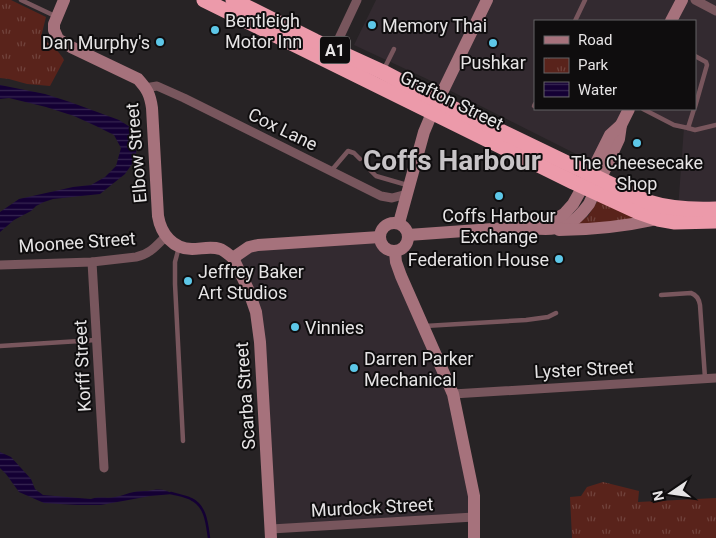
<svg xmlns="http://www.w3.org/2000/svg" width="716" height="538" font-family="Roboto,sans-serif">
  <style>
    .built { fill: #332a30 }
    .park { fill: url(#park-tufts) }
    .water { fill: url(#water-rules) }
    .lines { fill: none; stroke-linecap: round; stroke-linejoin: round }
    .stream { stroke: #140034; stroke-width: 2.5 }
    .lane { stroke: #78565d; stroke-width: 4.5 }
    .street { stroke: #78565d; stroke-width: 9 }
    .secondary { stroke: #a6727c; stroke-width: 12 }
    .highway { stroke: #ec9aaa; stroke-width: 15 }
    .poi-dot { fill: #5dc7e8; stroke: #0f0d0e; stroke-width: 2 }
    .labels { text-anchor: middle; dominant-baseline: central; stroke-width: 4; stroke-linejoin: round; paint-order: stroke }
    .shield { fill: #0f0d0e; stroke: #a6a4a4; stroke-width: 1 }
    .shield-label { font-size: 16px; font-weight: bold; fill: #e6e4e5 }
    .poi-label { font-size: 18px; fill: #e6e4e5; stroke: #0f0d0e; text-anchor: start }
    .street-label { font-size: 18px; fill: #e6e4e5; stroke: #0f0d0e }
    .town-label { font-size: 28px; font-weight: bold; fill: #c8c4c7; stroke: #0f0d0e }
  </style>
  <defs>
    <pattern id="park-tufts" width="24" height="20" patternUnits="userSpaceOnUse" patternTransform="scale(1.25)"><rect width="24" height="20" fill="#59231b"/><path d="M3 7l-1-3M5 7V3M7 7l1-3M15 17l-1-3M17 17v-4M19 17l1-3" fill="none" stroke="#71433c"/></pattern>
    <pattern id="water-rules" width="6" height="5" patternUnits="userSpaceOnUse" patternTransform="scale(1.25)"><rect width="6" height="5" fill="#140034"/><path d="M0 2.5h6" fill="none" stroke="#362551"/></pattern>
  </defs>
  <rect width="100%" height="100%" fill="#272325"/>
  <!-- built -->
  <g class="built">
    <polygon points="376,0 716,0 716,208 678,209 684,127 643,109 695,109 695,21 535,21 535,109 629,109 604,166 579,169 582,157 427,79 354,45"/>
    <polygon points="380,242 387,249 391,251 453,394 474,517 271,529 260,342 233,258 249,247"/>
  </g>
  <!-- park -->
  <g class="park">
    <path d="M0,0H11L46,17L41,37C49,44 59,50 64,60L50,86L27,84L9,79L0,78Z"/>
    <polygon points="598,200 628,214 634,219 575,226 588,216"/>
    <polygon points="603,482 639,491 638,502 716,498 716,538 572,538 570,497 581,496 587,487"/>
  </g>
  <!-- water -->
  <g class="water">
    <polygon points="0,85 45,94 70,102 119,120 130,127 136,137 137,145 136,153 132,164 125,174 100,194 53,199 44,202 36,206 31,211 14,220 0,232 0,212 19,199 73,187 91,185 105,177 116,166 121,148 114,135 96,126 74,116 46,107 9,98 0,99"/>
    <path d="M0,452L11,457L31,479L35,489L43,495L91,499C99,496 107,499 115,497C122,496 128,493 134,492C138,491 143,491 147,491C157,489 164,488 173,494L150,496L101,505H77L44,503L19,492L6,474L0,468Z"/>
  </g>
  <g class="lines">
    <!-- stream -->
    <path class="stream" d="M171,493C178,495 185,496 191,499C206,506 207,524 209,538"/>
    <!-- lane -->
    <g class="lane">
      <polyline points="21,0 55,16"/>
      <polyline points="575,21 585,0"/>
      <polyline points="695,56 706,62 707,65 695,107"/>
      <polyline points="384,69 394,49"/>
      <polyline points="534,106 535,104"/>
      <polyline points="643,109 674,125 688,128 694,109"/>
      <polyline points="688,128 695,130 716,125"/>
      <polyline points="370,170 376,176 407,185"/>
      <polyline points="331,171 348,151 354,153 360,159"/>
      <polyline points="179,247 175,262 175,284 183,441"/>
      <path d="M661,295L691,293C697,295 699,299 700,305L705,378"/>
      <polyline points="425,326 526,320 548,317 556,313"/>
      <polyline points="0,346 96,340"/>
    </g>
    <!-- street -->
    <g class="street">
      <polyline points="695,0 716,11"/>
      <polyline points="334,49 357,0"/>
      <polyline points="145,88 157,86 184,98 381,196 392,198 407,194"/>
      <polyline points="92,262 104,468"/>
      <path d="M0,265L92,262L136,257C150,254 156,246 166,236"/>
      <polyline points="453,394 716,378"/>
      <polyline points="271,529 474,517"/>
    </g>
    <!-- secondary -->
    <g class="secondary">
      <path d="M64,0L54,24V30L58,39L71,47L138,79C147,89 150,94 152,108L158,216C161,234 173,249 192,249C201,249 211,246 220,249C224,250 229,255 233,258"/>
      <polyline points="671,21 682,0"/>
      <polyline points="438,101 487,0"/>
      <circle cx="394" cy="237" r="14"/>
      <polyline points="399,223 424,132 432,113"/>
      <path d="M532,228C559,232 573,226 589,204L619,139L621,125L629,109"/>
      <path d="M559,230C592,230 626,226 658,219"/>
      <polyline points="408,235 520,227 546,221 559,217 564,214 573,204 595,165 610,135 621,125"/>
      <polyline points="395,252 396,262 401,276 453,394 474,496 474,538"/>
      <polyline points="233,258 248,289 256,312 260,342 271,538"/>
      <polyline points="233,258 249,247 258,245 380,237"/>
    </g>
    <!-- highway -->
    <g class="highway">
      <polyline points="204,0 573,182 638,212 658,219 675,222 716,221"/>
      <path d="M233,0L315,41L383,72L438,101L648,202C670,209 692,210 716,209"/>
    </g>
  </g>
  <!-- markers -->
  <g class="poi-dot">
    <circle cx="372" cy="25" r="5"/>
    <circle cx="215" cy="30" r="5"/>
    <circle cx="160" cy="42" r="5"/>
    <circle cx="493" cy="43" r="5"/>
    <circle cx="637" cy="143" r="5"/>
    <circle cx="499" cy="196" r="5"/>
    <circle cx="559" cy="259" r="5"/>
    <circle cx="188" cy="281" r="5"/>
    <circle cx="295" cy="327" r="5"/>
    <circle cx="354" cy="368" r="5"/>
  </g>
  <g class="labels">
    <!-- shield labels -->
    <rect class="shield" x="320" y="36.5" width="30" height="27" rx="4"/>
    <g class="shield-label">
      <text x="335" y="50">A1</text>
    </g>
    <!-- poi labels -->
    <g class="poi-label">
      <text x="225" y="20">Bentleigh<tspan x="225" dy="21">Motor Inn</tspan></text>
      <text x="382" y="25">Memory Thai</text>
      <text x="150" y="42" text-anchor="end">Dan Murphy's</text>
      <text x="493" y="62" text-anchor="middle">Pushkar</text>
      <text x="637" y="162" text-anchor="middle">The Cheesecake<tspan x="637" dy="21">Shop</tspan></text>
      <text x="499" y="215" text-anchor="middle">Coffs Harbour<tspan x="499" dy="21">Exchange</tspan></text>
      <text x="549" y="259" text-anchor="end">Federation House</text>
      <text x="198" y="271">Jeffrey Baker<tspan x="198" dy="21">Art Studios</tspan></text>
      <text x="305" y="327">Vinnies</text>
      <text x="364" y="358">Darren Parker<tspan x="364" dy="21">Mechanical</tspan></text>
    </g>
    <!-- street labels -->
    <g class="street-label">
      <text transform="translate(452 100) rotate(26)">Grafton Street</text>
      <text transform="translate(283 129) rotate(26)">Cox Lane</text>
      <text transform="translate(136 153) rotate(-95)">Elbow Street</text>
      <text transform="translate(77 242) rotate(-4)">Moonee Street</text>
      <text transform="translate(82 366) rotate(-93)">Korff Street</text>
      <text transform="translate(584 369) rotate(-3)">Lyster Street</text>
      <text transform="translate(245 396) rotate(-94)">Scarba Street</text>
      <text transform="translate(372 507) rotate(-3)">Murdock Street</text>
    </g>
    <!-- town labels -->
    <g class="town-label">
      <text x="452" y="160">Coffs Harbour</text>
    </g>
  </g>
  <!-- legend -->
  <rect x="534" y="20" width="162" height="90" fill="#0f0d0e" stroke="#656364"/>
  <rect x="544" y="36" width="25" height="8" fill="#a6727c" stroke="#656364"/>
  <text x="578" y="45" font-size="15" fill="#e6e4e5">Road</text>
  <rect x="544" y="58" width="25" height="15" fill="url(#park-tufts)" stroke="#656364"/>
  <text x="578" y="70" font-size="15" fill="#e6e4e5">Park</text>
  <rect x="544" y="82" width="25" height="15" fill="url(#water-rules)" stroke="#656364"/>
  <text x="578" y="95" font-size="15" fill="#e6e4e5">Water</text>
  <!-- north arrow -->
  <g transform="translate(671 493) rotate(257)" stroke="#0f0d0e" stroke-width="4" paint-order="stroke">
  <path d="M0-4L9 19L0 12L-9 19Z" fill="#e6e4e5"/>
  <text y="-8" font-size="14" font-weight="bold" text-anchor="middle" fill="#e6e4e5">N</text>
  </g>
</svg>
